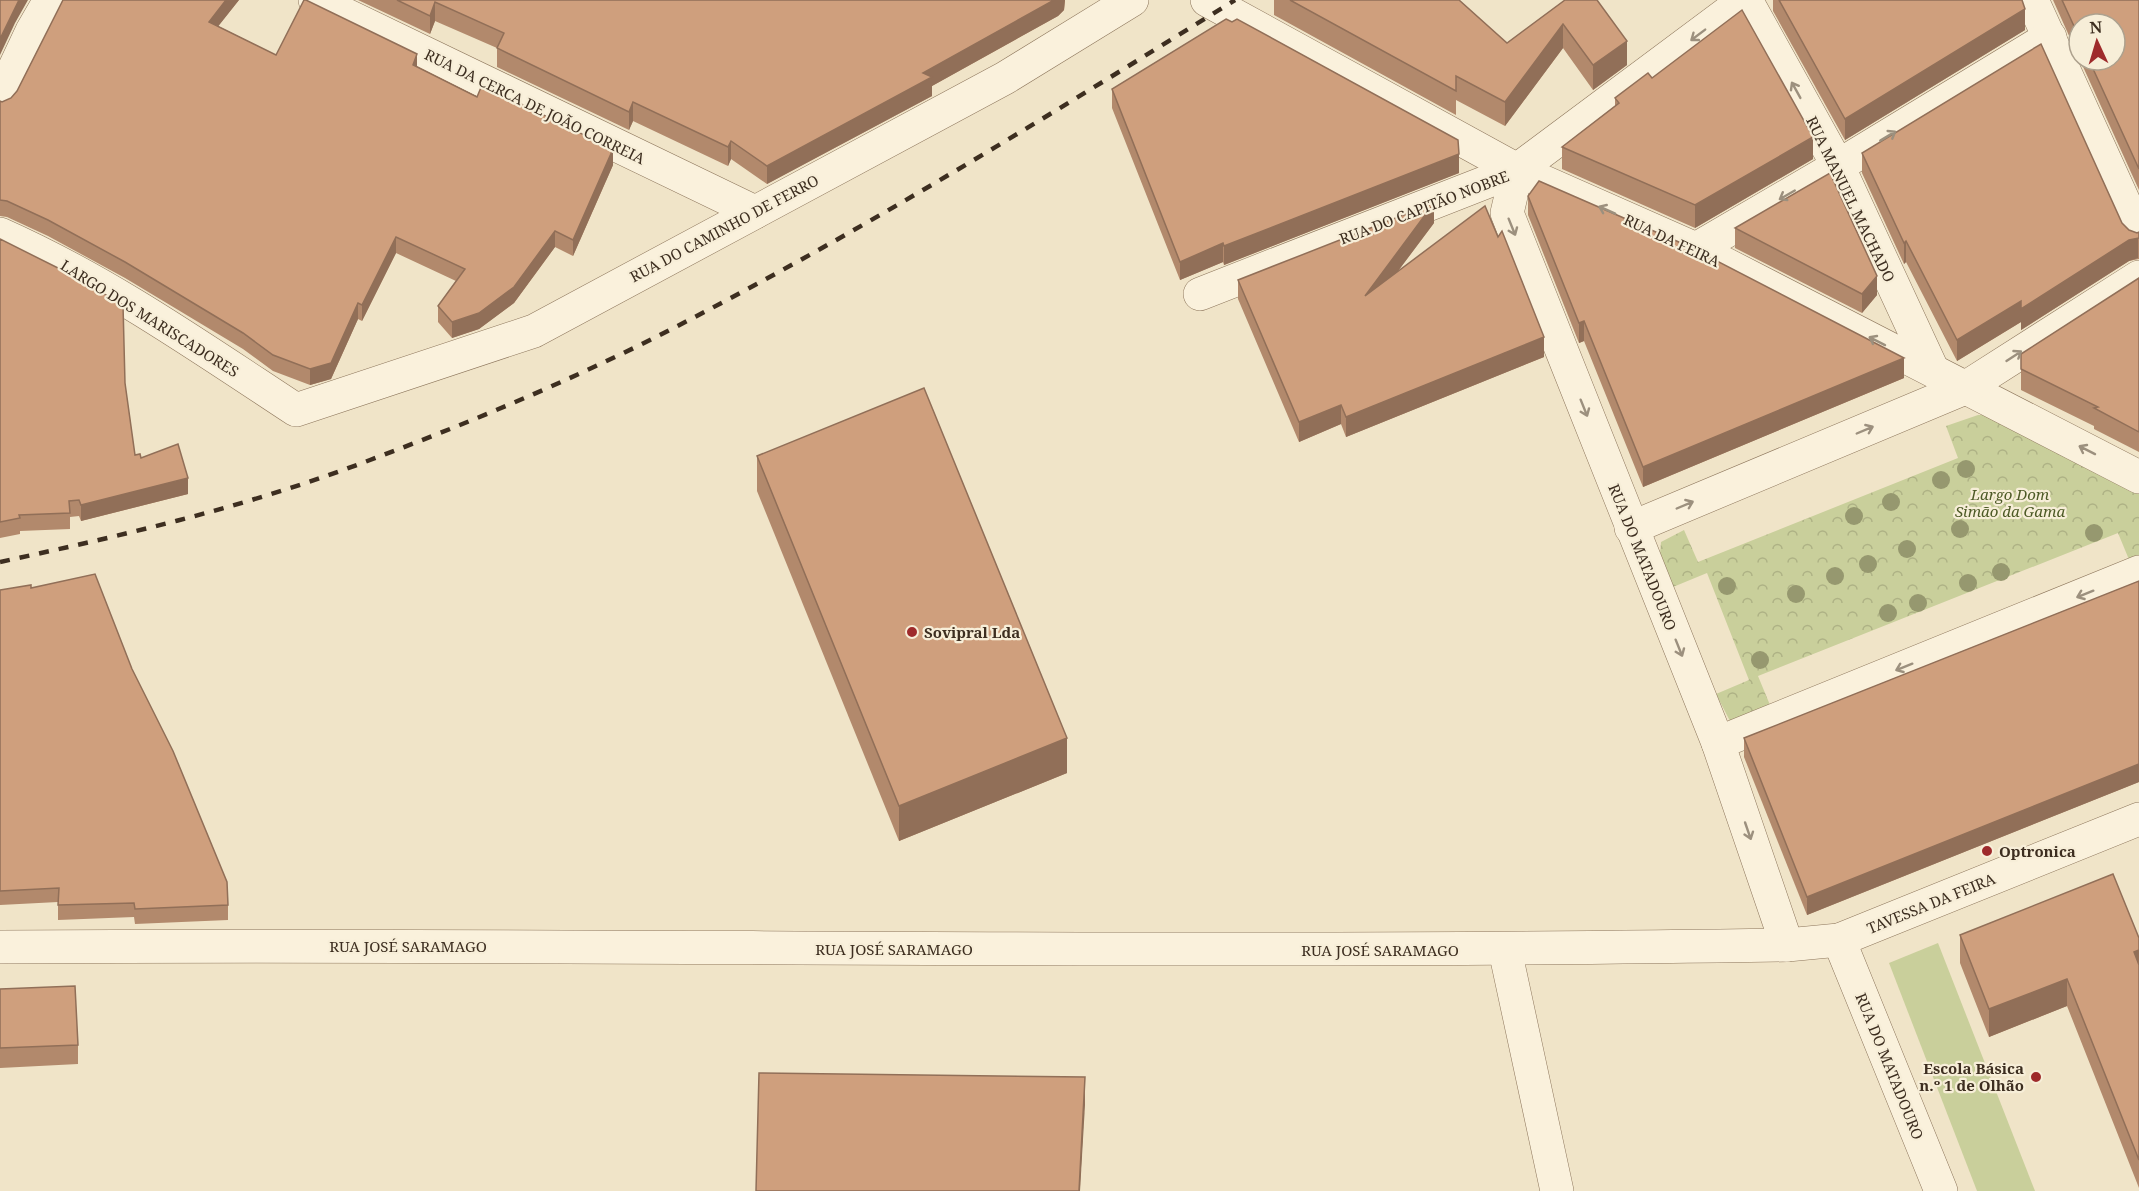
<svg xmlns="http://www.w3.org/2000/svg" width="2139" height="1191" font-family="'Noto Serif',serif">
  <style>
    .park { fill: url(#park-crowns) }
    .pitch { fill: #c9cf9b }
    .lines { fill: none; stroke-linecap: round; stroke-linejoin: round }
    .minor-casing { stroke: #8d765c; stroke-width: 34 }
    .minor { stroke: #faf1dc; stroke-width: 33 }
    .rail { stroke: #3d2e20; stroke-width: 4.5; stroke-dasharray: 10 10; stroke-linecap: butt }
    .tree { fill: #96986f }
    .wall { fill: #b2896c }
    .shaded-wall { fill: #916f58 }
    .building { fill: #cf9f7d; stroke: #916f58; stroke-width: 1.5 }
    .oneway { stroke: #9c907e }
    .poi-dot { fill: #9e2a2b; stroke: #f7eed8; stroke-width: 2 }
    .labels { text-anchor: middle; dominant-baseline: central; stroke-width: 4.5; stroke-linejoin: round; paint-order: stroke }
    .street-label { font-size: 15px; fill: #3d2e20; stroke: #f7eed8 }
    .park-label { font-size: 15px; font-style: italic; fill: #4d5a26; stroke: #f7eed8 }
    .poi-label { font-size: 15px; font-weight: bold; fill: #3d2e20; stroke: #f7eed8; text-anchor: start }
  </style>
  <defs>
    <pattern id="park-crowns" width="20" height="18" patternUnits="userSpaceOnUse" patternTransform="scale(1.5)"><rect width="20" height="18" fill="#c9cf9b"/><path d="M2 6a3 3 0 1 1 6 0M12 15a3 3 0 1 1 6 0" fill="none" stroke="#aeb285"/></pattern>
  </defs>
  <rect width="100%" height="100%" fill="#f0e4c8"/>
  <!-- park -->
  <polygon class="park" points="1978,415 1987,415 2139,491 2139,559 2130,562 2118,533 1758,676 1770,705 1730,721 1716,694 1749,680 1707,573 1673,587 1660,554 1661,542 1684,530 1698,562 1958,458 1946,426"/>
  <!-- pitch -->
  <polygon class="pitch" points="1938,943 2035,1191 1977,1191 1889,963"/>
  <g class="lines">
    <!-- minor casing -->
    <g class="minor-casing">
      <g id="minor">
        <polyline points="315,0 755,212"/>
        <polyline points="1207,0 1517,170 1696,249 2139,477"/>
        <polyline points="1746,0 1838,166 1932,369"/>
        <polyline points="2032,0 2139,235"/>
        <polyline points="0,99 32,31 50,0"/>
        <polyline points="1517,170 1507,213 1718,743 1787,945"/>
        <path d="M0,234C106,281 200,347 296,410L534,331L1005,78L1132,0"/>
        <polyline points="1696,249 1838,166 2050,37"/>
        <polyline points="1200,294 1517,170 1745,0"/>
        <polyline points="1631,528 1965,388 2139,277"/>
        <polyline points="1718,743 2139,572"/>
        <polyline points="1839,940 1941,1191"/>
        <path d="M0,947C596,943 1191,955 1787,945L1839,940L2139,819"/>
        <polyline points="1505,950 1557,1191"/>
      </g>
    </g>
    <!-- minor -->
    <use href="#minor" class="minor"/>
    <!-- rail -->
    <path class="rail" d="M0,562C125,535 250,506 370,460C466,424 562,384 654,338C853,237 1045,118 1235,0"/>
  </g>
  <!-- trees -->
  <g class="tree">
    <circle cx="1966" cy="469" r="9"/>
    <circle cx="1941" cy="480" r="9"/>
    <circle cx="1891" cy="502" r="9"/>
    <circle cx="1854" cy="516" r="9"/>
    <circle cx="1960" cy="529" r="9"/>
    <circle cx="2094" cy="533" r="9"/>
    <circle cx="1907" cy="549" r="9"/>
    <circle cx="1868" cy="564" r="9"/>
    <circle cx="2001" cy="572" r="9"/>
    <circle cx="1835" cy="576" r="9"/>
    <circle cx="1968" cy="583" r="9"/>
    <circle cx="1727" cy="586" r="9"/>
    <circle cx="1796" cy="594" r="9"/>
    <circle cx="1918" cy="603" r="9"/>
    <circle cx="1888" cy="613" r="9"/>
    <circle cx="1760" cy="660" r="9"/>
  </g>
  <!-- wall -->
  <g class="wall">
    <polygon points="63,0 239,0 218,26 276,55 417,66 613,165 573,256 555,247 514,303 479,329 452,338 438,322 438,306 456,281 396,253 362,321 358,319 331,379 310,385 273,371 243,349 125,278 48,236 7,217 0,216 0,101 2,102 11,98 17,91"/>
    <polygon points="358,0 1065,0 1064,10 1058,16 932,86 932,96 767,184 731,159 728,166 633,121 629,130 497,67 497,48 435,21 430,34"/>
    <polygon points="1274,0 1459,0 1507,43 1565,0 1627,65 1593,90 1563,48 1505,126 1456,100 1456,115 1274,15"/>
    <polygon points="1773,0 2022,0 2025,30 1845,140 1773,11"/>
    <polygon points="2053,0 2139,0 2139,190 2080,60 2115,60 2079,24 2079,58"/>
    <polygon points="1652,78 1813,159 1695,228 1562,169 1562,147 1615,106 1615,98"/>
    <polygon points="1112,89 1459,173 1224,265 1223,262 1180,280 1112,108"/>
    <polygon points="1862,153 2122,223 2129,230 2137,233 2139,232 2139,259 2129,261 2021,330 2021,322 1957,361 1906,262 1904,264 1862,173"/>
    <polygon points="1528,196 1904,378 1643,487 1584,341 1579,343 1528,215"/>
    <polygon points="1434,223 1398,271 1544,357 1346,437 1341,424 1299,442 1238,299 1238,280"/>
    <polygon points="1735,228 1877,295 1862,313 1735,248"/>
    <polygon points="0,239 125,383 135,455 141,458 188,494 81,521 79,516 70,517 70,529 20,531 20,534 0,538"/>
    <polygon points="2139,278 2139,452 2094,429 2094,426 2021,390 2021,354"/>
    <polygon points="757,456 1067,773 899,841 757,491"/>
    <polygon points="2139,581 2139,782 1807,915 1744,757 1744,738"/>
    <polygon points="31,588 132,669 228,905 228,920 135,924 134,917 58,920 58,902 0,905 0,590"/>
    <polygon points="1960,935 2139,938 2139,1188 2067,1006 1989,1037 1960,963"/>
    <polygon points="0,989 78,1045 78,1064 0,1068"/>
  </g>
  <!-- shaded-wall -->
  <g class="shaded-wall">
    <polygon points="19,0 28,0 15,23 0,55 0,39"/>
    <polygon points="226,0 239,0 209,38 209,22"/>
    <polygon points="1054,0 1065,0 1064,10 1058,16 932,86 932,96 767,184 767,166 923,73"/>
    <polygon points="435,2 435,21 430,34 430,16"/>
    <polygon points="2025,9 2025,30 1845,140 1845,119"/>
    <polygon points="1563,24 1563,48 1505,126 1505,102"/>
    <polygon points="1627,41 1627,65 1593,90 1593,65"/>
    <polygon points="417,54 417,70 413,65"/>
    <polygon points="633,102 633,121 629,130 629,112"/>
    <polygon points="1813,137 1813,159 1695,228 1695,205"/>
    <polygon points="731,141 731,159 728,166 728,147"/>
    <polygon points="613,149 613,165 573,256 573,240"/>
    <polygon points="1459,154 1459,173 1224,265 1224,246"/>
    <polygon points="1434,203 1434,223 1365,315 1365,296"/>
    <polygon points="555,231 555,247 514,303 479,329 452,338 452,322"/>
    <polygon points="396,237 396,253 362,321 362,305"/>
    <polygon points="2138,238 2138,258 2129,261 2021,330 2021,309 2129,240"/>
    <polygon points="1906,241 1906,262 1904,264 1904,243"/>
    <polygon points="1223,243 1223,262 1180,280 1180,262"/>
    <polygon points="1877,276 1877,295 1862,313 1862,294"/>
    <polygon points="2021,301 2021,322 1957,361 1957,340"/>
    <polygon points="358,303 358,319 331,379 310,385 310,369"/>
    <polygon points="1584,321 1584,341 1579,343 1579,323"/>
    <polygon points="1544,337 1544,357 1346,437 1346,417"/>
    <polygon points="1904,358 1904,378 1643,487 1643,467"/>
    <polygon points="1341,405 1341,424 1299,442 1299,422"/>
    <polygon points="188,478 188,494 81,521 81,505"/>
    <polygon points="1067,738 1067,773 899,841 899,806"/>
    <polygon points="2139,764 2139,782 1807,915 1807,897"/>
    <polygon points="2139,950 2139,978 2134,952"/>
    <polygon points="2067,979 2067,1006 1989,1037 1989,1009"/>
    <polygon points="1085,1077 1085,1105 1080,1191 1079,1191"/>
  </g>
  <!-- building -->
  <g class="building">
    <polygon points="0,0 19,0 0,39"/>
    <polygon points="63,0 226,0 209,22 276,55 304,0 306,0 417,54 413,65 477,97 482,85 613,149 573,240 555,231 514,287 479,313 452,322 438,306 465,269 396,237 362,305 358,303 331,363 310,369 273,355 243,333 125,262 48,220 7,201 0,200 0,101 2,102 11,98 17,91"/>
    <polygon points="397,0 1054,0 923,73 932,77 767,166 731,141 728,147 633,102 629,112 497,48 504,33 435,2 430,16"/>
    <polygon points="1290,0 1459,0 1507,43 1565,0 1597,0 1627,41 1593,65 1563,24 1505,102 1456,76 1456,91"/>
    <polygon points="1779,0 2022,0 2025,9 1845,119"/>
    <polygon points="2062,0 2139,0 2139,169 2089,60 2115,60 2115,24 2079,24 2079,37"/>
    <polygon points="1742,10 1813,137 1695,205 1562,147 1619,103 1615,98 1648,73 1652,78"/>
    <polygon points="1226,19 1232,22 1237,19 1458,140 1459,154 1224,246 1223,243 1180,262 1112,89"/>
    <polygon points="2041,44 2122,223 2129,230 2137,233 2139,232 2139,238 2129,240 2021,309 2021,301 1957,340 1906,241 1904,243 1862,153"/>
    <polygon points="1830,173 1877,276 1862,294 1735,228"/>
    <polygon points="1539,181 1688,246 1904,358 1643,467 1584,321 1579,323 1528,196"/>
    <polygon points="1434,203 1365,296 1485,206 1498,237 1502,231 1544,337 1346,417 1341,405 1299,422 1238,280"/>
    <polygon points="0,239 68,273 123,305 125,383 135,455 140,454 141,458 178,444 188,478 81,505 79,500 69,501 70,513 19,515 20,518 0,522"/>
    <polygon points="2139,278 2139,432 2094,408 2098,407 2021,369 2021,354"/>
    <polygon points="924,388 1067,738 899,806 757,456"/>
    <polygon points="95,574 132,669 173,751 227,882 228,905 135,909 134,903 58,905 59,888 0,891 0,590 31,585 31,588"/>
    <polygon points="2139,581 2139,764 1807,897 1744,738"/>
    <polygon points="2113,874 2139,938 2139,950 2134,952 2139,965 2139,1160 2067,979 1989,1009 1960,935"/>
    <polygon points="75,986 78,1045 0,1048 0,989"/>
    <polygon points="759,1073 1085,1077 1079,1191 756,1191"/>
  </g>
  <!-- one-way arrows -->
  <defs><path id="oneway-shaft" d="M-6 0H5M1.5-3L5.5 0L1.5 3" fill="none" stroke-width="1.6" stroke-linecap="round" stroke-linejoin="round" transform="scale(1.5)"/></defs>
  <g class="oneway">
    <use href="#oneway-shaft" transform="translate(1698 35) rotate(143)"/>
    <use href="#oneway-shaft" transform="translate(1796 90) rotate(-119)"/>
    <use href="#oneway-shaft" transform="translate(1888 136) rotate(-31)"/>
    <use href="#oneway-shaft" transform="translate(1787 195) rotate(150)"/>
    <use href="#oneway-shaft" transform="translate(1607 210) rotate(-156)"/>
    <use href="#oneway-shaft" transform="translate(1512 227) rotate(68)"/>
    <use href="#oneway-shaft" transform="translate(1877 341) rotate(-153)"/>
    <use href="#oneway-shaft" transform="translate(2014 356) rotate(-33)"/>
    <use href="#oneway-shaft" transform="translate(1584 408) rotate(68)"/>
    <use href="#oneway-shaft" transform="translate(1865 430) rotate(-23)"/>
    <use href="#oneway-shaft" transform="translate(2087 450) rotate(-153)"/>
    <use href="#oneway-shaft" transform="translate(1685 505) rotate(-23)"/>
    <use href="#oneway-shaft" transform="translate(2085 594) rotate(158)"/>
    <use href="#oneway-shaft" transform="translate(1679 648) rotate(68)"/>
    <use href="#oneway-shaft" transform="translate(1904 667) rotate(158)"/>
    <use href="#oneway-shaft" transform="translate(1748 831) rotate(71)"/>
  </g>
  <!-- markers -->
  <g class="poi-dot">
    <circle cx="912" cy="632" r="6"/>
    <circle cx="1987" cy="851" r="6"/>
    <circle cx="2036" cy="1077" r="6"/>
  </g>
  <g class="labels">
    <!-- street labels -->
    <g class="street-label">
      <text transform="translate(535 106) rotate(26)">RUA DA CERCA DE JOÃO CORREIA</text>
      <text transform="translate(1851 199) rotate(64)">RUA MANUEL MACHADO</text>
      <text transform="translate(1424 207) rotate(-21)">RUA DO CAPITÃO NOBRE</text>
      <text transform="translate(724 228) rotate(-28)">RUA DO CAMINHO DE FERRO</text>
      <text transform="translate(1672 240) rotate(25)">RUA DA FEIRA</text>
      <text transform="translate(150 318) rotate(32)">LARGO DOS MARISCADORES</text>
      <text transform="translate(1643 557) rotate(68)">RUA DO MATADOURO</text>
      <text transform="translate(1931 903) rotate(-22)">TAVESSA DA FEIRA</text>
      <text x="408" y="946">RUA JOSÉ SARAMAGO</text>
      <text x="894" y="949">RUA JOSÉ SARAMAGO</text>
      <text x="1380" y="950">RUA JOSÉ SARAMAGO</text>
      <text transform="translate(1890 1066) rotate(68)">RUA DO MATADOURO</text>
    </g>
    <!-- park labels -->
    <g class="park-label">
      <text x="2010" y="494">Largo Dom<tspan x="2010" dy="17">Simão da Gama</tspan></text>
    </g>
    <!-- poi labels -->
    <g class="poi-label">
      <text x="924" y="632">Sovipral Lda</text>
      <text x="1999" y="851">Optronica</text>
      <text x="2024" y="1068" text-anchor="end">Escola Básica<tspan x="2024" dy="17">n.º 1 de Olhão</tspan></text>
    </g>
  </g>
  <!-- north arrow -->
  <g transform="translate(2097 42) rotate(356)"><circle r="28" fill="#f7eed8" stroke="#ada18e" stroke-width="1.5"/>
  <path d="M0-4.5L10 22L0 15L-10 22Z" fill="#9e2a2b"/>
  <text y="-9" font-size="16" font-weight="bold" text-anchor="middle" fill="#3d2e20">N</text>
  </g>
</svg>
